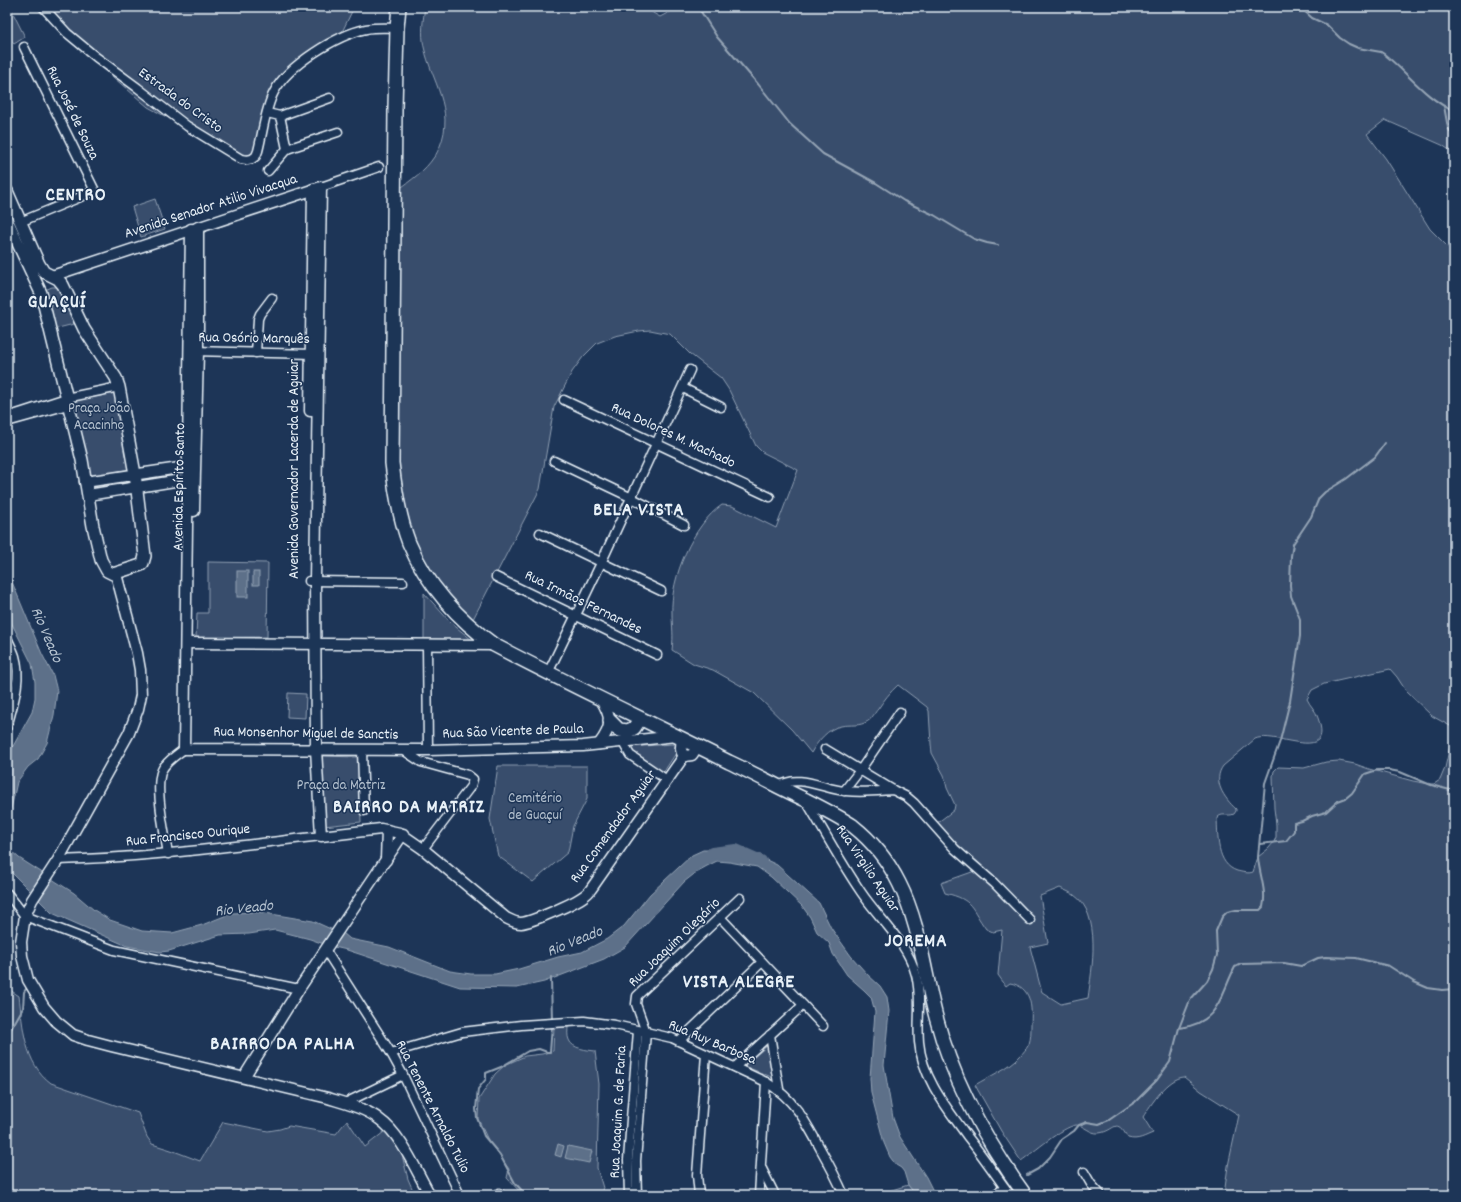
<svg xmlns="http://www.w3.org/2000/svg" width="1461" height="1202" font-family="Dekko,sans-serif">
  <style>
    .green { fill: #374d6c; stroke: #909fb2; fill-rule: evenodd }
    .water { fill: #5d7089; stroke: #95a4b5 }
    .lines { fill: none; stroke-linecap: round; stroke-linejoin: round }
    .stream { stroke: #95a4b5; stroke-width: 2 }
    .river { stroke: #5d7089; stroke-width: 12 }
    .minor-casing { stroke: #e8f1f8; stroke-width: 11 }
    .tertiary-casing { stroke: #e8f1f8; stroke-width: 13 }
    .secondary-casing { stroke: #e8f1f8; stroke-width: 14 }
    .trunk-casing { stroke: #e8f1f8; stroke-width: 16 }
    .minor { stroke: #1d3557; stroke-width: 8 }
    .tertiary { stroke: #1d3557; stroke-width: 10 }
    .secondary { stroke: #1d3557; stroke-width: 11 }
    .trunk { stroke: #1d3557; stroke-width: 13 }
    .labels { text-anchor: middle; dominant-baseline: central; stroke-width: 3; stroke-linejoin: round; paint-order: stroke }
    .street-label { font-size: 15px; fill: #e8f1f8; stroke: #1d3557 }
    .park-label { font-size: 15px; fill: #b3c0ce; stroke: #1d3557 }
    .water-label { font-size: 16px; font-style: italic; fill: #b7c4d1; stroke: #1d3557 }
    .district-label { font-size: 19px; font-weight: bold; letter-spacing: 1px; fill: #e8f1f8; stroke: #1d3557 }
  </style>
  <rect width="100%" height="100%" fill="#1d3557"/>
  <filter id="ink" filterUnits="userSpaceOnUse"><feTurbulence type="fractalNoise" baseFrequency=".025" numOctaves="2"/><feDisplacementMap in="SourceGraphic" scale="8" xChannelSelector="R" yChannelSelector="G"/><feConvolveMatrix kernelMatrix="1 2 1 2 8 2 1 2 1" color-interpolation-filters="sRGB"/></filter>
  <g filter="url(#ink)">
    <!-- green -->
    <g class="green">
      <polygon points="7,7 10,7 25,37 14,44 7,36"/>
      <polygon points="42,7 354,7 342,32 296,64 269,108 255,153 248,161 148,107 58,30"/>
      <path d="M425,7H647L653,13L660,17L679,7H1454V153L1442,145L1385,120L1367,134L1386,159L1430,229L1454,253V1195H1224L1228,1166L1239,1115L1201,1091L1184,1077C1168,1078 1151,1104 1143,1117L1153,1133C1145,1136 1138,1141 1128,1138C1115,1116 1116,1131 1099,1133C1090,1134 1084,1125 1076,1125C1062,1127 1034,1152 1021,1161L1001,1131L975,1085C988,1077 1011,1067 1020,1056C1023,1053 1027,1048 1029,1044C1031,1038 1031,1031 1031,1025C1032,1007 1032,987 1010,983L1006,986L998,975L1002,930L993,932L986,929C970,907 974,900 945,893L941,883L972,872L981,867L955,843L937,823L954,810L955,805L947,788L944,775L932,753L931,744L929,711L927,707L898,685C890,692 884,700 878,709C875,712 872,719 868,721C860,727 850,724 841,726C828,728 817,742 811,753L792,730L754,693L713,670L694,664L672,650C674,634 672,628 672,613C670,579 693,524 722,505L732,506L776,528L798,470L762,452L756,446L729,390L721,378L690,354L670,334L650,330L639,331L615,336L597,343L583,357L572,372L554,407L540,489L472,621L449,596L432,574L410,535L397,485L398,190C411,180 425,171 434,157C437,154 438,150 440,146C455,109 432,82 424,47C421,33 423,20 425,7ZM1390,669L1397,677L1406,691L1432,716L1452,727L1453,732L1445,768L1440,780L1434,784H1429L1413,781L1369,769L1355,764L1339,761L1326,762L1304,768L1278,767L1274,771L1273,776L1274,808L1276,825V837L1274,842L1268,849L1258,857L1253,872C1248,874 1242,872 1237,871C1216,864 1218,836 1217,818C1222,812 1228,817 1234,814L1236,811V809C1224,798 1212,781 1223,766L1255,739C1275,730 1335,765 1318,718C1316,710 1310,706 1307,699L1312,690L1324,684ZM1060,888C1064,890 1070,892 1074,895C1102,914 1092,969 1088,998L1061,1004L1042,992L1041,989L1030,947L1048,943L1040,896Z"/>
      <polygon points="155,199 165,229 141,237 132,207"/>
      <polygon points="52,287 56,287 60,290 74,324 54,329 45,290"/>
      <polygon points="114,393 131,469 91,476 74,401"/>
      <polygon points="208,562 268,563 267,637 196,638 197,613 208,613"/>
      <polygon points="424,593 451,623 472,640 424,639"/>
      <polygon points="288,693 306,694 305,718 287,717"/>
      <polygon points="673,744 676,753 663,773 632,752 629,747"/>
      <polygon points="322,756 358,757 361,822 324,826 322,799"/>
      <polygon points="498,766 587,766 587,799 573,826 568,852 533,882 498,856 490,819"/>
      <path d="M7,988L19,996C23,1027 24,1063 51,1083L138,1113L147,1137L152,1144L171,1150L200,1161L223,1122L268,1131L280,1129L289,1126L336,1134L347,1120L365,1147L389,1128L401,1151L408,1179L415,1195H7Z"/>
      <path d="M554,1027H568C568,1030 567,1036 569,1040C572,1049 588,1050 595,1051L599,1084L597,1168L603,1188L600,1195H523L507,1178L509,1169L488,1140L478,1119L479,1099L495,1074L505,1065L525,1056L542,1054L553,1051Z"/>
      <polygon points="768,1045 774,1078 744,1066"/>
      <polygon points="908,1185 916,1195 876,1195"/>
    </g>
    <!-- water -->
    <g class="water">
      <polygon points="7,570 42,654 53,675 57,691 54,715 47,743 38,759 28,767 17,782 7,827 7,757 32,712 35,698 35,682 32,664 7,614"/>
      <rect x="237" y="571" width="11" height="26"/>
      <rect x="253" y="572" width="6" height="13"/>
      <polygon points="7,842 10,850 19,858 74,893 94,910 110,920 142,931 172,933 202,925 232,913 259,912 313,921 333,930 324,944 310,939 275,930 249,934 220,935 169,951 160,952 127,946 52,913 7,868"/>
      <polygon points="703,850 723,850 756,855 777,865 819,903 831,928 851,956 867,974 880,986 887,997 889,1011 884,1065 893,1118 900,1137 926,1177 935,1195 916,1195 908,1185 904,1172 901,1168 896,1165 890,1157 884,1143 871,1093 870,1078 875,1012 871,997 864,990 847,975 833,954 829,943 817,932 810,917 802,906 771,877 757,867 729,862 717,861 707,866 698,871 684,882 625,947 604,959 544,982 517,988 460,987 347,950 334,947 343,933 350,939 389,947 450,971 471,974 495,974 519,969 558,957 582,952 607,939 624,926 650,894 692,855"/>
      <polygon points="558,1144 564,1146 561,1157 555,1155"/>
      <polygon points="568,1146 592,1151 589,1163 565,1158"/>
    </g>
    <g class="lines">
      <!-- stream -->
      <g class="stream">
        <polyline points="698,7 717,37 758,84 790,124 823,154 876,183 904,201 934,215 974,239 987,243 998,245"/>
        <path d="M1300,7L1312,18L1327,25L1340,38L1349,44L1358,48L1381,52L1384,54C1408,73 1426,99 1454,111"/>
        <polyline points="1444,106 1448,128 1454,137"/>
        <polyline points="1260,844 1286,841 1294,831 1294,823 1302,821 1312,816 1326,812 1338,801 1346,798 1352,793 1365,774 1377,770 1389,770 1400,772 1431,785 1454,791"/>
        <polyline points="551,978 552,1021"/>
        <path d="M1179,1028C1219,1024 1220,996 1235,967L1241,964L1284,963L1301,966L1318,958L1325,957L1356,958L1389,966L1414,982L1428,988L1442,990L1454,989"/>
        <polyline points="7,1036 23,1008 24,992 26,989"/>
        <path d="M1027,1175L1038,1169L1050,1157L1062,1139L1074,1131L1079,1125L1087,1122L1099,1124L1109,1120L1135,1102L1157,1080L1170,1062L1179,1028L1190,1000L1207,981L1213,969L1217,955L1216,931L1222,917L1227,912L1236,910H1260L1263,907C1267,890 1259,874 1258,857L1265,783L1280,741L1290,701L1300,636V619L1291,596L1290,585L1291,556L1293,544L1311,517L1319,498L1325,492L1346,479L1375,457L1385,443"/>
        <polyline points="526,1195 515,1183 500,1155 484,1136 477,1118 476,1109 478,1089 486,1079 486,1073 501,1067 528,1051 539,1049 547,1052 550,1052 552,1026"/>
      </g>
      <!-- river -->
      <polyline class="river" points="712,853 736,850 761,861"/>
      <!-- minor casing -->
      <g class="minor-casing">
        <g id="minor">
          <path d="M43,7L67,33L96,57L138,88L187,126L241,159L247,160L252,159L256,156L258,151C263,132 265,109 274,92C288,65 337,35 366,29C376,27 386,28 397,28"/>
          <polyline points="267,113 280,116 330,98"/>
          <polyline points="280,116 287,149"/>
          <polyline points="268,171 287,149 338,132"/>
          <polyline points="321,187 379,167"/>
          <polyline points="20,222 95,191 24,47"/>
          <polyline points="193,351 315,354"/>
          <polyline points="256,353 258,319 260,314 272,298"/>
          <polyline points="683,388 721,407"/>
          <polyline points="564,400 770,497"/>
          <polyline points="7,417 66,398 119,387"/>
          <polyline points="7,422 68,405"/>
          <polyline points="554,461 632,498 684,525"/>
          <polyline points="540,533 661,591"/>
          <polyline points="496,577 657,655"/>
          <polyline points="309,581 403,582"/>
          <path d="M7,638C10,644 13,650 15,656C22,680 13,704 7,727"/>
          <polyline points="427,644 428,750"/>
          <polyline points="7,660 9,682 7,691"/>
          <polyline points="548,673 602,561 690,370"/>
          <polyline points="622,741 630,755 667,780"/>
          <polyline points="825,749 893,790"/>
          <polyline points="362,750 364,811"/>
          <polyline points="403,750 421,762 468,775 473,779 471,786 423,849"/>
          <path d="M779,786C799,773 825,790 846,791C862,793 878,791 893,790L907,797L914,803L955,849L994,883L1030,920"/>
          <polyline points="844,791 861,769 900,712"/>
          <path d="M806,801C824,831 841,863 861,892C879,919 908,943 916,975C922,998 917,1019 919,1042C922,1078 947,1108 967,1136C982,1155 996,1175 1010,1195"/>
          <path d="M168,854C165,834 154,787 162,770C166,761 177,755 184,749"/>
          <path d="M58,860C146,858 234,846 321,836"/>
          <polyline points="7,893 25,916 114,950 299,989"/>
          <polyline points="720,917 823,1026"/>
          <polyline points="326,951 391,1053 403,1075 460,1195"/>
          <polyline points="770,1035 779,1089"/>
          <polyline points="679,1041 762,962"/>
          <path d="M391,1053L462,1032L521,1025L584,1021L615,1025L672,1038L766,1082C794,1099 805,1120 820,1148C829,1164 837,1179 844,1195"/>
          <polyline points="735,1067 803,1005"/>
          <polyline points="345,1103 403,1075"/>
          <polyline points="762,1169 775,1195"/>
          <polyline points="1084,1172 1091,1184 1101,1195"/>
          <polyline points="499,1193 501,1195"/>
          <polyline points="629,1195 628,1160 631,1119 638,1031"/>
          <polyline points="637,1195 636,1161 646,1032 636,1004 637,996 740,898"/>
          <polyline points="699,1195 697,1175 706,1054"/>
          <polyline points="759,1195 766,1082"/>
          <polyline points="994,1195 1005,1188"/>
        </g>
      </g>
      <!-- tertiary casing -->
      <g class="tertiary-casing">
        <g id="tertiary">
          <polyline points="191,229 184,749 428,750 583,746 676,736"/>
          <path d="M52,276L321,187L315,581L316,749L321,836L381,829L400,833L423,849L506,918C510,920 515,923 521,923C532,922 575,903 584,896C587,894 589,892 591,889L684,756"/>
          <polyline points="310,411 313,189"/>
          <polyline points="85,482 193,466"/>
          <polyline points="88,495 193,478"/>
          <polyline points="194,511 198,351 198,227"/>
          <path d="M116,574L137,653L140,670L141,695L138,709L129,733L58,860L32,900L25,916L21,942L22,956L28,980L44,1007L56,1021L73,1035L88,1040L111,1046L328,1098C344,1103 365,1108 379,1119C402,1135 416,1171 430,1195"/>
          <polyline points="186,643 494,645"/>
          <path d="M683,740C680,745 680,751 684,756L692,755L698,746"/>
          <path d="M599,744C613,726 612,717 600,698"/>
          <polyline points="386,860 387,830"/>
          <polyline points="244,1077 299,989 403,834"/>
        </g>
      </g>
      <!-- secondary casing -->
      <g class="secondary-casing">
        <polyline id="secondary" points="7,191 39,264 44,272 58,279 63,285 84,329 116,378 119,387 135,474 145,556 143,563 141,565 113,574 107,571 101,560 93,526 82,460 41,293 7,220"/>
      </g>
      <!-- trunk casing -->
      <g class="trunk-casing">
        <g id="trunk">
          <path d="M399,7L397,28L395,108L392,463C395,490 399,517 409,543C426,584 459,620 494,645C572,686 651,723 729,762C755,774 780,788 806,800C822,808 838,816 853,826C872,841 888,861 899,883C920,924 924,972 936,1017C953,1082 986,1141 1025,1195"/>
          <polyline points="610,721 619,730 628,731 634,728 640,719"/>
        </g>
      </g>
      <!-- minor -->
      <use href="#minor" class="minor"/>
      <!-- tertiary -->
      <use href="#tertiary" class="tertiary"/>
      <!-- secondary -->
      <use href="#secondary" class="secondary"/>
      <!-- trunk -->
      <use href="#trunk" class="trunk"/>
    </g>
  </g>
  <g class="labels">
    <!-- street labels -->
    <g class="street-label">
      <text transform="translate(180 101) rotate(36)">Estrada do Cristo</text>
      <text transform="translate(72 113) rotate(64)">Rua José de Souza</text>
      <text transform="translate(211 207) rotate(-18)">Avenida Senador Atilio Vivacqua</text>
      <text transform="translate(254 339) rotate(1)">Rua Osório Marquês</text>
      <text transform="translate(673 436) rotate(25)">Rua Dolores M. Machado</text>
      <text transform="translate(295 469) rotate(-90)">Avenida Governador Lacerda de Aguiar</text>
      <text transform="translate(180 487) rotate(-89)">Avenida Espírito Santo</text>
      <text transform="translate(583 603) rotate(26)">Rua Irmãos Fernandes</text>
      <text transform="translate(513 732) rotate(-2)">Rua São Vicente de Paula</text>
      <text transform="translate(306 734) rotate(1)">Rua Monsenhor Miguel de Sanctis</text>
      <text transform="translate(614 827) rotate(-54)">Rua Comendador Aguiar</text>
      <text transform="translate(188 836) rotate(-6)">Rua Francisco Ourique</text>
      <text transform="translate(867 869) rotate(56)">Rua Virgilio Aguiar</text>
      <text transform="translate(675 943) rotate(-44)">Rua Joaquim Olegário</text>
      <text transform="translate(712 1043) rotate(23)">Rua Ruy Barbosa</text>
      <text transform="translate(432 1107) rotate(63)">Rua Tenente Arnaldo Tulio</text>
      <text transform="translate(619 1112) rotate(-87)">Rua Joaquim G. de Faria</text>
    </g>
    <!-- park labels -->
    <g class="park-label">
      <text x="99" y="409">Praça João<tspan x="99" dy="17">Acacinho</tspan></text>
      <text x="341" y="786">Praça da Matriz</text>
      <text x="535" y="799">Cemitério<tspan x="535" dy="17">de Guaçuí</tspan></text>
    </g>
    <!-- water labels -->
    <g class="water-label">
      <text transform="translate(46 635) rotate(67)">Rio Veado</text>
      <text transform="translate(244 909) rotate(-6)">Rio Veado</text>
      <text transform="translate(575 942) rotate(-22)">Rio Veado</text>
    </g>
    <!-- district labels -->
    <g class="district-label">
      <text x="76" y="196">CENTRO</text>
      <text x="57" y="303">GUAÇUÍ</text>
      <text x="639" y="511">BELA VISTA</text>
      <text x="409" y="808">BAIRRO DA MATRIZ</text>
      <text x="916" y="942">JOREMA</text>
      <text x="739" y="983">VISTA ALEGRE</text>
      <text x="283" y="1045">BAIRRO DA PALHA</text>
    </g>
  </g>
  <!-- margin -->
  <rect width="1461" height="1202" fill="none" stroke="#1d3557" stroke-width="24"/>
  <rect x="12" y="12" width="1437" height="1178" fill="none" stroke="#e8f1f8" stroke-width="1.5" filter="url(#ink)"/>
</svg>
